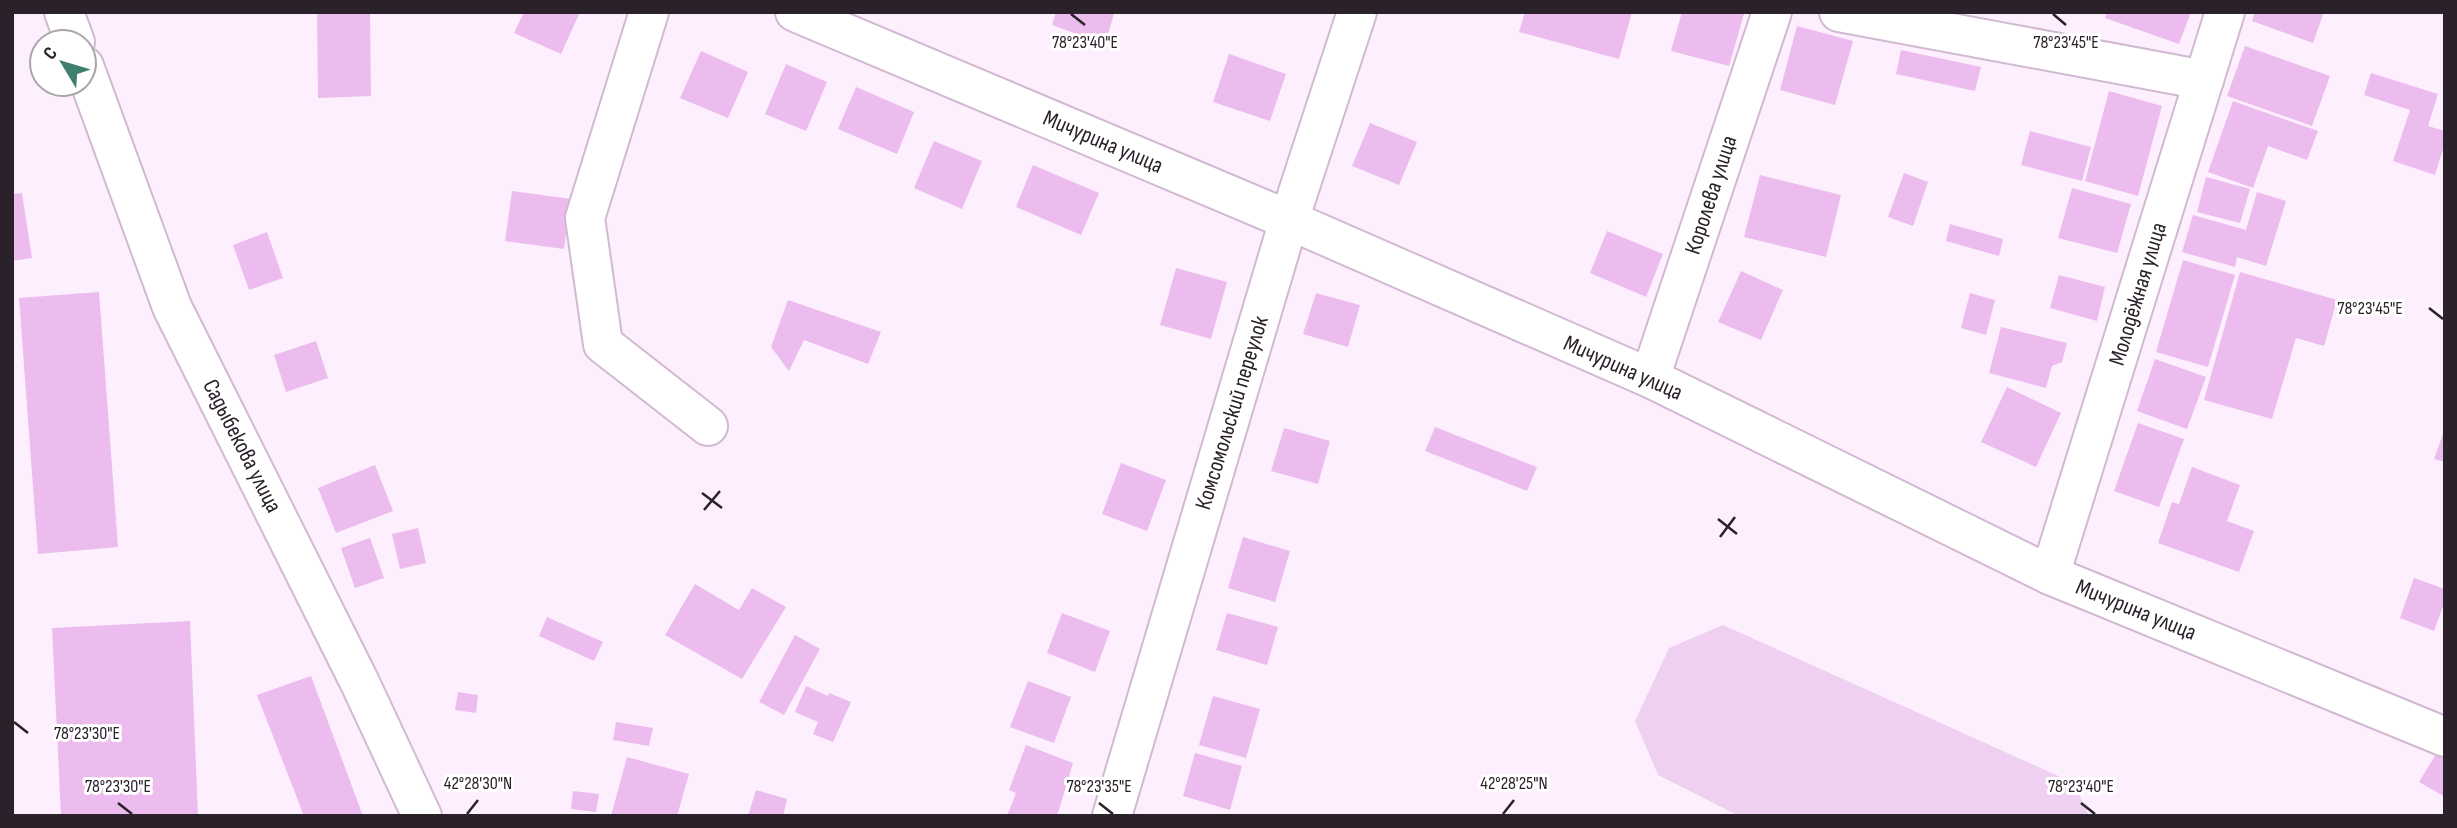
<svg xmlns="http://www.w3.org/2000/svg" width="2457" height="828" font-family="'Sofia Sans Condensed',sans-serif">
  <style>
    .green { fill: #efd0f1 }
    .building { fill: #ebbced }
    .lines { fill: none; stroke-linecap: round; stroke-linejoin: round }
    .street-casing { stroke: #d1b9d2; stroke-width: 42 }
    .street { stroke: #fff; stroke-width: 38 }
    .ticks { fill: none; stroke: #2a212a; stroke-width: 2.5 }
    .labels { text-anchor: middle; dominant-baseline: central; stroke-width: 6; stroke-linejoin: round; paint-order: stroke }
    .street-label { font-size: 23px; fill: #2a212a; stroke: #fff }
    .ticks-label { font-size: 18px; text-anchor: middle; fill: #2a212a; stroke: #fff; stroke-width: 6; stroke-linejoin: round; paint-order: stroke }
  </style>
  <rect width="100%" height="100%" fill="#feefff"/>
  <!-- green -->
  <polygon class="green" points="1723,625 2074,783 2089,816 1739,816 1658,775 1635,721 1669,648"/>
  <!-- building -->
  <g class="building">
    <polygon points="370,12 371,96 318,98 317,14"/>
    <polygon points="524,12 580,12 561,54 514,33"/>
    <polygon points="1056,12 1109,12 1114,14 1105,44 1052,25"/>
    <polygon points="1525,12 1632,12 1619,59 1519,32"/>
    <polygon points="1682,12 1744,14 1729,66 1671,51"/>
    <polygon points="2107,12 2191,12 2179,44 2105,18"/>
    <polygon points="2255,12 2324,12 2313,43 2252,21"/>
    <polygon points="1797,26 1853,41 1835,105 1780,90"/>
    <polygon points="2245,46 2330,76 2312,126 2227,96"/>
    <polygon points="1901,50 1981,67 1975,91 1896,74"/>
    <polygon points="701,51 748,72 728,118 680,98"/>
    <polygon points="1229,54 1286,74 1270,121 1213,102"/>
    <polygon points="786,64 827,82 806,131 765,114"/>
    <polygon points="2371,73 2438,94 2428,126 2445,131 2445,143 2435,175 2393,161 2410,110 2364,95"/>
    <polygon points="856,87 914,112 897,154 838,129"/>
    <polygon points="2109,91 2162,106 2138,196 2085,181"/>
    <polygon points="2233,101 2318,131 2307,160 2268,146 2253,188 2208,172"/>
    <polygon points="1370,123 1417,142 1399,185 1352,166"/>
    <polygon points="2030,131 2091,147 2082,181 2021,165"/>
    <polygon points="934,141 982,161 962,209 914,188"/>
    <polygon points="1033,165 1099,193 1081,235 1016,207"/>
    <polygon points="1904,173 1928,182 1913,226 1888,217"/>
    <polygon points="1760,175 1841,195 1826,257 1744,237"/>
    <polygon points="2206,177 2250,189 2240,223 2197,212"/>
    <polygon points="2072,188 2131,204 2117,253 2058,238"/>
    <polygon points="512,191 571,199 564,249 505,241"/>
    <polygon points="2257,192 2286,201 2266,266 2237,257 2235,267 2182,252 2193,215 2246,230"/>
    <polygon points="22,193 32,258 12,261 12,194"/>
    <polygon points="1950,224 2003,239 1999,256 1946,241"/>
    <polygon points="1607,231 1663,254 1646,297 1590,273"/>
    <polygon points="267,232 283,278 249,290 233,245"/>
    <polygon points="2183,260 2235,275 2208,367 2156,352"/>
    <polygon points="1176,268 1227,282 1211,339 1160,325"/>
    <polygon points="1741,271 1783,290 1761,340 1718,322"/>
    <polygon points="2240,272 2337,300 2324,346 2296,338 2272,419 2204,400"/>
    <polygon points="2059,275 2105,287 2097,321 2050,308"/>
    <polygon points="99,292 118,547 38,554 19,298"/>
    <polygon points="1316,293 1360,305 1348,347 1303,334"/>
    <polygon points="1970,293 1995,300 1986,335 1961,328"/>
    <polygon points="788,300 881,332 868,364 804,340 789,371 771,347"/>
    <polygon points="2001,327 2067,343 2062,362 2052,366 2046,388 1989,373"/>
    <polygon points="316,341 328,378 286,392 274,355"/>
    <polygon points="2155,359 2206,377 2187,429 2137,411"/>
    <polygon points="2007,387 2061,413 2036,467 1981,442"/>
    <polygon points="2138,423 2184,439 2159,507 2114,491"/>
    <polygon points="1435,427 1537,467 1527,491 1425,451"/>
    <polygon points="1284,428 1330,441 1318,484 1271,471"/>
    <polygon points="2445,428 2445,462 2434,459"/>
    <polygon points="1121,463 1166,480 1147,531 1102,514"/>
    <polygon points="375,465 393,511 336,533 318,488"/>
    <polygon points="2192,467 2240,485 2227,521 2254,531 2239,572 2158,543 2172,502 2179,504"/>
    <polygon points="418,528 426,563 400,569 392,534"/>
    <polygon points="1243,537 1290,551 1275,602 1228,588"/>
    <polygon points="370,538 384,578 355,588 341,548"/>
    <polygon points="2414,578 2445,589 2445,601 2434,631 2400,618"/>
    <polygon points="695,584 739,610 752,588 786,607 742,679 665,635"/>
    <polygon points="1062,613 1110,631 1095,672 1047,653"/>
    <polygon points="1227,613 1278,627 1267,665 1216,650"/>
    <polygon points="547,617 603,642 594,661 539,636"/>
    <polygon points="190,621 198,816 61,816 52,628"/>
    <polygon points="795,635 820,649 784,715 759,702"/>
    <polygon points="311,676 363,816 304,816 257,695"/>
    <polygon points="1028,681 1071,697 1054,743 1010,727"/>
    <polygon points="806,686 828,696 829,693 851,702 833,742 813,734 818,722 795,712"/>
    <polygon points="458,692 478,695 476,713 455,710"/>
    <polygon points="1213,696 1260,709 1246,758 1199,745"/>
    <polygon points="616,722 653,728 649,746 613,740"/>
    <polygon points="1026,745 1073,763 1057,816 1007,816 1016,793 1009,790"/>
    <polygon points="1195,753 1242,766 1230,810 1183,796"/>
    <polygon points="2436,754 2445,759 2445,797 2419,782"/>
    <polygon points="627,757 689,774 677,816 611,816"/>
    <polygon points="756,790 787,799 783,816 748,816"/>
    <polygon points="573,791 599,794 596,812 571,809"/>
  </g>
  <g class="lines">
    <!-- street casing -->
    <g class="street-casing">
      <g id="street">
        <polyline points="64,12 75,42"/>
        <polyline points="649,12 585,218 603,344 708,426"/>
        <polyline points="795,12 1289,220 1650,378 2050,575 2445,737"/>
        <polyline points="1839,12 2204,80"/>
        <polyline points="84,66 172,307 360,683 422,816"/>
        <polyline points="1650,378 1772,12"/>
        <polyline points="2050,575 2225,12"/>
        <polyline points="1112,816 1289,220 1357,12"/>
      </g>
    </g>
    <!-- street -->
    <use href="#street" class="street"/>
  </g>
  <!-- ticks -->
  <path class="ticks" d="M1071,14L1085,25M2053,14L2066,25M2429,308L2443,319M702,493L722,508M704,510L720,491M1718,519L1737,534M1720,537L1735,517M14,722L28,733M118,803L132,814M1099,803L1113,814M2081,803L2095,814M467,814L478,800M1503,814L1514,800"/>
  <g class="labels">
    <!-- street labels -->
    <g class="street-label">
      <text transform="translate(1103 142) rotate(23)">Мичурина улица</text>
      <text transform="translate(1711 195) rotate(-72)">Королева улица</text>
      <text transform="translate(2138 294) rotate(-73)">Молодёжная улица</text>
      <text transform="translate(1623 368) rotate(24)">Мичурина улица</text>
      <text transform="translate(1232 413) rotate(-73)">Комсомольский переулок</text>
      <text transform="translate(242 446) rotate(63)">Садыбекова улица</text>
      <text transform="translate(2136 610) rotate(22)">Мичурина улица</text>
    </g>
  </g>
  <g class="ticks-label">
    <text x="2066" y="48">78°23'45"E</text>
    <text x="1085" y="48">78°23'40"E</text>
    <text x="2370" y="314">78°23'45"E</text>
    <text x="87" y="739">78°23'30"E</text>
    <text x="478" y="789">42°28'30"N</text>
    <text x="1514" y="789">42°28'25"N</text>
    <text x="118" y="792">78°23'30"E</text>
    <text x="1099" y="792">78°23'35"E</text>
    <text x="2081" y="792">78°23'40"E</text>
  </g>
  <!-- border -->
  <rect width="2457" height="828" fill="none" stroke="#2a212a" stroke-width="28"/>
  <!-- north arrow -->
  <g transform="translate(63 63) rotate(308)"><circle r="33" fill="#ffffff" stroke="#aaa6aa" stroke-width="2"/>
  <path d="M0-5L12 26L0 18L-12 26Z" fill="#3f7f6f"/>
  <text y="-10" font-size="19" font-weight="bold" text-anchor="middle" fill="#2a212a">С</text>
  </g>
</svg>
